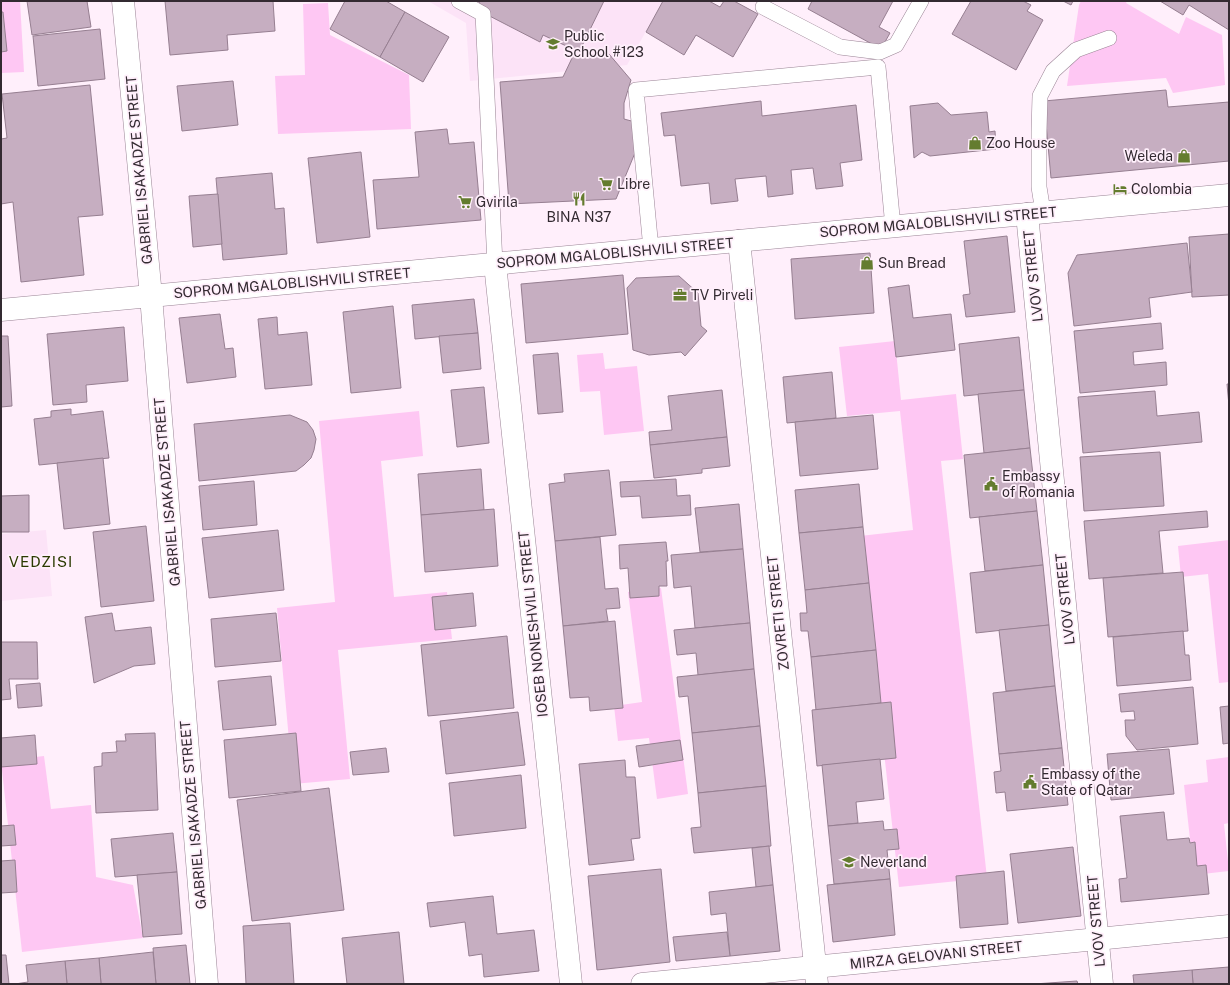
<svg xmlns="http://www.w3.org/2000/svg" width="1230" height="985" font-family="'Public Sans',sans-serif">
  <style>
    .built { fill: #fce3f7 }
    .green { fill: #fec7f3 }
    .building { fill: #c6aec1; stroke: #967f91 }
    .lines { fill: none; stroke-linecap: round; stroke-linejoin: round }
    .lane-casing { stroke: #9a8495; stroke-width: 16 }
    .street-casing { stroke: #9a8495; stroke-width: 23 }
    .lane { stroke: #fff; stroke-width: 15 }
    .street { stroke: #fff; stroke-width: 22 }
    .labels { text-anchor: middle; dominant-baseline: central; stroke-width: 3.5; stroke-linejoin: round; paint-order: stroke }
    .poi-label { font-size: 14px; fill: #332a31; stroke: #ffeffb; text-anchor: start }
    .street-label { font-size: 14px; fill: #332a31; stroke: #ffeffb }
    .neighbourhood-label { font-size: 15px; letter-spacing: 1px; fill: #2b3a01; stroke: #ffeffb }
  </style>
  <rect width="100%" height="100%" fill="#ffeffb"/>
  <!-- built -->
  <g class="built">
    <polygon points="428,1 663,1 627,65 470,81 466,23"/>
    <polygon points="46,530 52,596 1,601 1,534"/>
  </g>
  <!-- green -->
  <g class="green">
    <polygon points="1,1 20,1 24,72 1,73"/>
    <polygon points="1081,1 1127,1 1126,3 1179,34 1186,17 1222,35 1225,85 1173,93 1166,78 1067,86 1079,5"/>
    <polygon points="328,3 330,35 409,75 411,129 278,134 275,76 305,75 303,4"/>
    <polygon points="895,341 901,400 956,394 963,459 941,461 987,878 899,887 860,536 913,530 900,411 847,416 839,347"/>
    <polygon points="603,353 605,369 637,366 644,431 604,435 600,391 580,392 577,355"/>
    <polygon points="419,411 423,456 381,461 394,597 447,592 452,639 338,650 350,779 293,784 277,608 335,602 319,421"/>
    <polygon points="1229,540 1229,682 1219,683 1208,574 1181,577 1178,546"/>
    <polygon points="661,588 688,794 657,799 649,738 618,741 614,706 642,702 628,592"/>
    <polygon points="44,756 51,809 91,805 96,877 133,885 143,938 22,952 1,761"/>
    <polygon points="1229,757 1229,823 1224,824 1229,871 1194,875 1184,785 1208,782 1206,760"/>
  </g>
  <!-- building -->
  <g class="building">
    <polygon points="27,1 87,1 91,27 32,35"/>
    <polygon points="165,1 273,1 275,31 227,35 228,50 170,55"/>
    <polygon points="345,1 386,1 405,12 380,57 330,29"/>
    <polygon points="480,1 604,1 579,52 543,35 540,42 476,9"/>
    <polygon points="663,1 709,1 720,7 724,1 734,1 758,14 733,57 696,35 684,55 646,32"/>
    <polygon points="812,1 893,1 879,27 890,33 881,49 808,9"/>
    <polygon points="971,1 1023,1 1031,5 1027,11 1043,20 1016,70 952,34"/>
    <polygon points="1063,1 1073,1 1071,5"/>
    <polygon points="1160,1 1229,1 1229,30 1189,5 1183,15"/>
    <polygon points="1,12 3,12 7,51 1,52"/>
    <polygon points="405,12 449,37 423,82 380,57"/>
    <polygon points="100,29 105,79 38,86 33,36"/>
    <polygon points="609,54 631,80 624,103 624,119 635,122 637,148 616,199 509,204 500,82 563,77 573,56"/>
    <polygon points="233,81 238,125 182,131 177,86"/>
    <polygon points="90,85 103,215 78,217 84,275 21,282 13,202 1,204 1,139 7,138 2,94"/>
    <polygon points="1166,90 1168,107 1229,102 1229,161 1051,178 1044,101"/>
    <polygon points="761,101 762,116 856,105 862,160 840,163 843,186 816,189 813,168 791,170 793,194 768,197 766,176 735,179 738,201 711,204 709,183 681,186 675,135 664,136 661,113"/>
    <polygon points="938,103 951,115 987,112 989,132 995,131 996,149 930,156 922,152 914,158 910,106"/>
    <polygon points="447,129 449,144 474,142 481,220 377,229 373,180 419,177 415,132"/>
    <polygon points="361,152 370,237 317,243 308,158"/>
    <polygon points="272,173 275,209 284,208 287,254 223,260 216,178"/>
    <polygon points="218,194 222,244 193,247 189,196"/>
    <polygon points="1229,234 1229,295 1192,297 1189,237"/>
    <polygon points="1007,236 1015,312 966,317 963,295 970,294 964,241"/>
    <polygon points="1187,243 1192,292 1149,298 1151,317 1074,326 1068,273 1077,255"/>
    <polygon points="870,253 874,313 795,319 791,259"/>
    <polygon points="623,275 628,334 526,343 521,284"/>
    <polygon points="679,276 698,293 701,326 707,331 685,356 681,352 649,355 633,350 627,288 636,278"/>
    <polygon points="909,285 913,318 951,314 955,350 896,357 888,288"/>
    <polygon points="474,299 478,333 415,339 412,305"/>
    <polygon points="393,306 401,388 351,393 343,312"/>
    <polygon points="220,314 225,349 233,348 236,377 187,383 179,318"/>
    <polygon points="277,317 278,335 307,332 312,385 265,389 258,319"/>
    <polygon points="1161,323 1163,349 1133,352 1134,365 1166,362 1167,385 1080,393 1074,331"/>
    <polygon points="124,327 128,381 86,385 87,402 53,405 47,334"/>
    <polygon points="478,333 481,369 443,373 439,336"/>
    <polygon points="1,336 8,336 12,406 1,407"/>
    <polygon points="1019,337 1024,390 964,396 959,344"/>
    <polygon points="558,353 563,412 538,414 533,355"/>
    <polygon points="832,372 836,418 787,423 783,377"/>
    <polygon points="1227,384 1229,384 1229,406"/>
    <polygon points="484,387 489,443 457,447 451,390"/>
    <polygon points="722,390 727,437 650,445 649,432 672,430 668,396"/>
    <polygon points="1024,390 1030,448 984,453 978,394"/>
    <polygon points="1155,391 1157,416 1199,412 1202,442 1083,453 1078,397"/>
    <polygon points="71,409 71,415 103,411 109,458 39,465 34,419 51,417 51,411"/>
    <polygon points="290,415 307,422 313,430 316,439 314,450 311,458 304,465 296,471 199,481 194,424"/>
    <polygon points="873,415 878,469 800,476 795,422"/>
    <polygon points="727,437 730,466 702,469 702,473 654,478 650,445"/>
    <polygon points="1030,448 1037,511 970,518 964,455"/>
    <polygon points="1160,452 1164,506 1084,511 1080,457"/>
    <polygon points="103,458 110,524 64,529 57,463"/>
    <polygon points="481,469 484,510 421,515 418,474"/>
    <polygon points="609,470 616,535 555,541 549,484 565,482 564,474"/>
    <polygon points="676,479 677,496 690,495 691,515 642,518 640,496 621,497 620,482"/>
    <polygon points="254,481 257,525 203,530 199,486"/>
    <polygon points="859,484 863,527 799,533 795,490"/>
    <polygon points="29,495 29,532 1,532 1,496"/>
    <polygon points="739,504 743,549 700,552 695,508"/>
    <polygon points="494,509 498,566 425,572 421,515"/>
    <polygon points="1037,511 1043,565 985,571 979,517"/>
    <polygon points="1207,511 1208,527 1159,531 1163,573 1089,579 1084,521"/>
    <polygon points="146,526 154,601 101,607 93,532"/>
    <polygon points="863,527 869,583 805,590 799,533"/>
    <polygon points="278,530 284,590 209,598 202,538"/>
    <polygon points="600,537 605,589 618,588 620,608 606,609 608,621 563,626 555,541"/>
    <polygon points="666,542 668,561 666,561 667,586 659,586 659,596 630,598 628,568 620,569 619,545"/>
    <polygon points="743,549 750,623 695,628 691,586 674,588 671,555"/>
    <polygon points="1043,565 1049,625 976,633 970,573"/>
    <polygon points="1183,572 1188,631 1108,637 1103,578"/>
    <polygon points="869,583 876,650 811,657 808,631 801,631 800,613 807,613 805,590"/>
    <polygon points="473,593 476,626 435,630 432,597"/>
    <polygon points="112,613 115,631 151,627 155,664 134,666 94,683 85,617"/>
    <polygon points="276,613 281,661 215,667 211,619"/>
    <polygon points="615,621 623,708 590,711 589,697 570,698 563,626"/>
    <polygon points="750,623 754,669 698,675 696,653 677,655 674,630"/>
    <polygon points="1049,625 1055,686 1006,691 999,630"/>
    <polygon points="1183,631 1185,655 1189,655 1191,680 1117,686 1113,637"/>
    <polygon points="507,636 514,708 428,716 421,645"/>
    <polygon points="1,642 37,642 38,679 9,679 11,699 1,700"/>
    <polygon points="876,650 881,703 816,710 811,657"/>
    <polygon points="754,669 760,726 692,733 688,696 679,697 677,677"/>
    <polygon points="271,676 276,725 223,730 218,681"/>
    <polygon points="40,683 42,706 18,708 16,685"/>
    <polygon points="1055,686 1062,748 999,754 993,693"/>
    <polygon points="1193,687 1198,744 1137,750 1126,736 1125,720 1135,720 1134,711 1121,712 1119,694"/>
    <polygon points="891,702 896,758 817,766 812,710"/>
    <polygon points="1229,706 1229,743 1223,744 1220,707"/>
    <polygon points="518,712 525,765 446,774 440,721"/>
    <polygon points="760,726 766,786 698,793 692,733"/>
    <polygon points="155,733 158,810 96,813 94,767 102,766 102,753 117,752 116,741 126,741 125,734"/>
    <polygon points="296,733 301,791 229,798 224,740"/>
    <polygon points="35,735 37,764 1,767 1,738"/>
    <polygon points="680,740 683,760 639,767 636,746"/>
    <polygon points="386,748 389,772 353,775 350,752"/>
    <polygon points="1062,748 1068,805 1007,811 1005,792 996,793 994,772 1001,771 999,754"/>
    <polygon points="1169,749 1174,794 1111,800 1107,754"/>
    <polygon points="880,759 884,799 856,802 858,823 828,826 822,765"/>
    <polygon points="625,760 626,777 635,777 640,838 631,839 634,860 589,865 579,764"/>
    <polygon points="521,775 526,828 454,836 449,783"/>
    <polygon points="766,786 771,846 694,853 691,828 701,827 698,793"/>
    <polygon points="329,788 344,910 252,921 237,800"/>
    <polygon points="1164,812 1167,840 1189,838 1190,843 1195,842 1197,866 1206,865 1209,894 1121,902 1119,879 1127,878 1120,816"/>
    <polygon points="883,821 884,830 897,829 899,849 887,850 890,879 834,884 828,826"/>
    <polygon points="14,825 16,845 1,846 1,826"/>
    <polygon points="173,833 177,872 115,877 111,839"/>
    <polygon points="769,846 773,885 756,887 752,848"/>
    <polygon points="1073,847 1081,916 1018,923 1010,854"/>
    <polygon points="15,860 17,892 1,893 1,861"/>
    <polygon points="661,869 670,962 597,970 588,876"/>
    <polygon points="1004,871 1008,924 960,928 956,876"/>
    <polygon points="177,872 182,934 143,937 137,875"/>
    <polygon points="890,879 895,935 833,942 827,885"/>
    <polygon points="773,885 780,951 730,956 726,913 711,915 709,892"/>
    <polygon points="493,896 497,934 534,930 539,971 484,977 482,954 469,956 465,922 430,927 427,903"/>
    <polygon points="290,923 294,984 246,984 243,926"/>
    <polygon points="399,932 404,984 347,984 342,938"/>
    <polygon points="727,932 730,956 676,961 673,937"/>
    <polygon points="186,945 190,984 156,984 153,948"/>
    <polygon points="153,952 156,984 101,984 99,958"/>
    <polygon points="1,955 6,955 9,984 1,984"/>
    <polygon points="99,958 101,984 67,984 65,961"/>
    <polygon points="65,961 67,984 15,984 28,982 26,965"/>
    <polygon points="1229,967 1229,984 1193,984 1192,970"/>
    <polygon points="1192,970 1193,984 1134,984 1133,975"/>
    <polygon points="1077,981 1078,984 1034,984"/>
  </g>
  <g class="lines">
    <!-- lane casing -->
    <g class="lane-casing">
      <g id="lane">
        <polyline points="459,1 483,14 495,264"/>
        <polyline points="763,7 840,47 880,52 896,45 921,1"/>
        <polyline points="1043,212 1039,187 1039,131 1040,96 1053,71 1076,50 1109,38"/>
        <polyline points="651,249 636,90 878,67 893,227"/>
      </g>
    </g>
    <!-- street casing -->
    <g class="street-casing">
      <g id="street">
        <polyline points="123,1 151,296 207,984"/>
        <polyline points="1027,214 1102,984"/>
        <polyline points="739,241 817,984"/>
        <polyline points="495,264 571,984"/>
        <polyline points="1,310 1229,195"/>
        <polyline points="642,984 1229,926"/>
      </g>
    </g>
    <!-- lane -->
    <use href="#lane" class="lane"/>
    <!-- street -->
    <use href="#street" class="street"/>
  </g>
  <!-- icons -->
  <defs>
    <g id="school-bare" transform="scale(1.08)"><path d="M0-5L7-2L0 1L-7-2ZM-4 1L0 2.5L4 1V4Q0 6-4 4Z" fill="#647c2f" stroke="#ffeffb" stroke-width="2.5" paint-order="stroke"/></g>
    <g id="shop-bare" transform="scale(1.08)"><path d="M-5-2.5h2.3a2.7 3.5 0 0 1 5.4 0H5L5.5 6h-11ZM-1.5-2.5h3a1.5 2.3 0 0 0-3 0Z" fill="#647c2f" stroke="#ffeffb" stroke-width="2.5" paint-order="stroke"/></g>
    <g id="supermarket-bare" transform="scale(1.08)"><path d="M-6-5.5h2.5l.6 2H6L4.5 2H-2.5L-4.4-4H-6ZM-1.5 3.2a1.3 1.3 0 1 0 .1 0ZM3 3.2a1.3 1.3 0 1 0 .1 0Z" fill="#647c2f" stroke="#ffeffb" stroke-width="2.5" paint-order="stroke"/></g>
    <g id="hotel-bare" transform="scale(1.08)"><path d="M-6-4.5h1.5V1H6V5H4.5V3h-9V5H-6ZM-4 0a1.8 1.8 0 1 1 3.6 0ZM.5 0V-2.5h3Q6-2.5 6 0Z" fill="#647c2f" stroke="#ffeffb" stroke-width="2.5" paint-order="stroke"/></g>
    <g id="restaurant-bare" transform="scale(1.08)"><path d="M-5-6h1v4h1v-4h1v4h1v-4h1v5L-1.5 .5V6h-2V.5L-5-1ZM5-6V6H3V1.5H1.5Q1.5-4 5-6Z" fill="#647c2f" stroke="#ffeffb" stroke-width="2.5" paint-order="stroke"/></g>
    <g id="office-bare" transform="scale(1.08)"><path d="M-6-3h4V-5.5h4V-3h4V5H-6ZM-1-4.5V-3h2v-1.5ZM-6 0V1H6V0Z" fill="#647c2f" stroke="#ffeffb" stroke-width="2.5" paint-order="stroke"/></g>
    <g id="civic-bare" transform="scale(1.08)"><path d="M-.6-6.5H3V-4.5H.6V-3L4-1V1h2V6H-6V1h2V-1L-.6-3ZM-1.2 2.5V6h2.4V2.5Z" fill="#647c2f" stroke="#ffeffb" stroke-width="2.5" paint-order="stroke"/></g>
  </defs>
  <g fill-rule="evenodd">
    <use href="#school-bare" x="553" y="44"/>
    <use href="#shop-bare" x="975" y="143"/>
    <use href="#shop-bare" x="1184" y="156"/>
    <use href="#supermarket-bare" x="606" y="184"/>
    <use href="#hotel-bare" x="1120" y="189"/>
    <use href="#restaurant-bare" x="579" y="199"/>
    <use href="#supermarket-bare" x="465" y="202"/>
    <use href="#shop-bare" x="867" y="263"/>
    <use href="#office-bare" x="680" y="295"/>
    <use href="#civic-bare" x="991" y="484"/>
    <use href="#civic-bare" x="1030" y="782"/>
    <use href="#school-bare" x="849" y="862"/>
  </g>
  <g class="labels">
    <!-- poi labels -->
    <g class="poi-label">
      <text x="564" y="36">Public<tspan x="564" dy="16">School #123</tspan></text>
      <text x="986" y="143">Zoo House</text>
      <text x="1173" y="156" text-anchor="end">Weleda</text>
      <text x="617" y="184">Libre</text>
      <text x="1131" y="189">Colombia</text>
      <text x="476" y="202">Gvirila</text>
      <text x="579" y="217" text-anchor="middle">BINA N37</text>
      <text x="878" y="263">Sun Bread</text>
      <text x="691" y="295">TV Pirveli</text>
      <text x="1002" y="476">Embassy<tspan x="1002" dy="16">of Romania</tspan></text>
      <text x="1041" y="774">Embassy of the<tspan x="1041" dy="16">State of Qatar</tspan></text>
      <text x="860" y="862">Neverland</text>
    </g>
    <!-- street labels -->
    <g class="street-label">
      <text transform="translate(139 170) rotate(-95)">GABRIEL ISAKADZE STREET</text>
      <text transform="translate(938 222) rotate(-5)">SOPROM MGALOBLISHVILI STREET</text>
      <text transform="translate(615 253) rotate(-5)">SOPROM MGALOBLISHVILI STREET</text>
      <text transform="translate(1033 276) rotate(-96)">LVOV STREET</text>
      <text transform="translate(292 283) rotate(-5)">SOPROM MGALOBLISHVILI STREET</text>
      <text transform="translate(167 492) rotate(-95)">GABRIEL ISAKADZE STREET</text>
      <text transform="translate(1065 599) rotate(-96)">LVOV STREET</text>
      <text transform="translate(778 613) rotate(-96)">ZOVRETI STREET</text>
      <text transform="translate(533 624) rotate(-96)">IOSEB NONESHVILI STREET</text>
      <text transform="translate(193 815) rotate(-95)">GABRIEL ISAKADZE STREET</text>
      <text transform="translate(1096 921) rotate(-95)">LVOV STREET</text>
      <text transform="translate(936 955) rotate(-6)">MIRZA GELOVANI STREET</text>
    </g>
    <!-- neighbourhood labels -->
    <g class="neighbourhood-label">
      <text x="41" y="561">VEDZISI</text>
    </g>
  </g>
  <!-- border -->
  <rect width="1230" height="985" fill="none" stroke="#332a31" stroke-width="4"/>
</svg>
